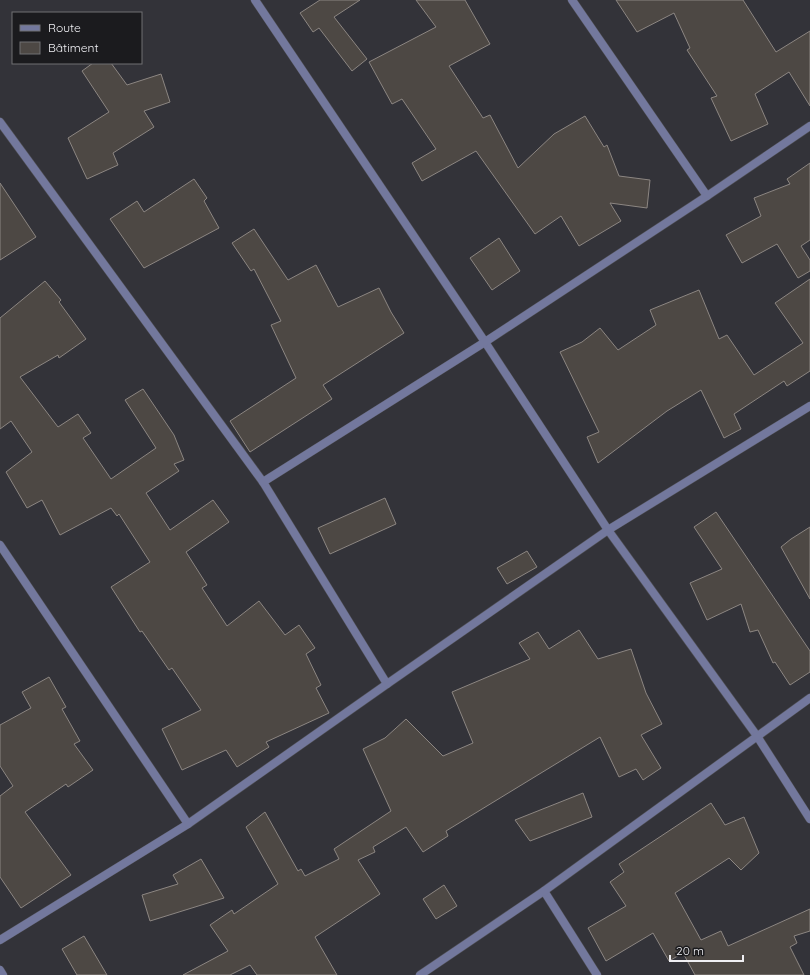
<svg xmlns="http://www.w3.org/2000/svg" width="810" height="975" font-family="Quicksand,sans-serif">
  <style>
    .building { fill: #4d4844; stroke: #8c8682 }
    .lines { fill: none; stroke-linecap: round; stroke-linejoin: round }
    .street-casing { stroke: #515157; stroke-width: 9 }
    .street { stroke: #73789d; stroke-width: 8 }
  </style>
  <rect width="100%" height="100%" fill="#333339"/>
  <!-- building -->
  <g class="building">
    <polygon points="320,0 360,0 334,17 367,59 352,71 319,28 313,32 300,13"/>
    <polygon points="416,0 465,0 490,44 449,66 483,118 490,115 518,168 554,134 585,116 604,147 607,145 619,176 650,180 647,208 610,203 621,221 579,246 561,216 535,234 476,151 422,181 412,163 436,149 402,99 392,104 369,62 436,27"/>
    <polygon points="616,0 743,0 776,52 810,31 810,106 789,72 755,94 768,124 731,141 711,98 717,96 687,50 690,48 674,13 637,32"/>
    <polygon points="93,63 111,63 127,85 161,74 170,102 144,111 154,127 113,153 118,165 87,179 68,138 109,112 82,71"/>
    <polygon points="810,163 810,240 801,246 810,260 810,271 798,278 777,244 742,263 726,235 761,216 754,198 790,184 787,179"/>
    <polygon points="194,179 207,198 204,201 219,228 144,268 110,219 137,201 144,212"/>
    <polygon points="0,183 36,237 0,260"/>
    <polygon points="254,229 288,280 316,265 338,307 379,288 391,312 404,333 323,385 332,399 250,452 230,421 296,378 271,325 281,321 254,269 251,271 232,243"/>
    <polygon points="499,238 520,271 492,290 470,258"/>
    <polygon points="810,279 810,371 787,386 784,381 734,414 741,429 724,438 701,390 667,411 598,463 587,437 599,432 560,352 582,342 600,328 618,350 656,325 650,310 699,290 719,339 727,335 754,375 803,343 775,303"/>
    <polygon points="45,281 61,300 59,302 86,339 59,358 58,355 20,377 58,427 78,414 91,433 83,438 111,479 156,448 125,400 143,389 174,435 184,460 174,464 179,471 146,493 170,530 213,500 229,522 186,552 207,585 202,588 227,626 259,601 285,635 299,625 315,648 306,654 321,685 316,688 329,713 266,742 269,747 237,767 226,750 182,770 162,729 201,710 172,668 169,670 142,631 140,632 111,587 150,562 119,514 117,516 111,508 60,535 42,500 27,508 6,472 32,452 11,421 0,429 0,318"/>
    <polygon points="385,498 396,524 330,554 318,528"/>
    <polygon points="716,512 810,651 810,672 790,685 775,662 773,663 758,630 750,632 741,604 707,620 690,583 722,569 694,527"/>
    <polygon points="810,527 810,599 781,547 791,539"/>
    <polygon points="527,551 537,567 507,584 497,568"/>
    <polygon points="579,630 598,659 631,649 646,693 662,724 641,735 661,768 643,780 636,769 619,777 600,737 446,831 448,836 423,852 406,827 373,847 375,852 358,860 380,894 315,937 337,975 257,975 250,965 230,975 183,975 228,951 210,925 232,910 234,914 278,884 246,827 265,812 298,871 301,869 305,876 339,859 334,849 391,811 363,749 385,738 406,719 443,756 473,743 452,692 530,659 519,643 538,632 549,649"/>
    <polygon points="49,677 66,707 62,709 80,741 74,744 93,770 68,787 66,784 25,812 71,875 21,908 0,877 0,796 13,786 0,766 0,725 31,708 22,692"/>
    <polygon points="583,793 592,817 530,841 515,820"/>
    <polygon points="711,803 725,825 744,817 759,853 741,870 729,858 675,893 701,940 721,931 728,946 810,909 810,931 794,936 797,943 790,947 804,975 695,975 683,953 669,961 653,933 606,961 588,928 626,906 610,882 624,872 619,864"/>
    <polygon points="201,859 224,898 150,921 142,895 178,884 173,875"/>
    <polygon points="444,885 457,906 436,919 423,899"/>
    <polygon points="84,936 107,975 77,975 62,949"/>
  </g>
  <g class="lines">
    <!-- street casing -->
    <g class="street-casing">
      <g id="street">
        <polyline points="255,0 485,342 608,530 757,736 810,819"/>
        <polyline points="572,0 707,196"/>
        <polyline points="0,122 263,482 387,684"/>
        <polyline points="263,482 485,342 707,196 810,126"/>
        <polyline points="0,545 188,824"/>
        <polyline points="544,891 597,975"/>
        <polyline points="0,940 188,824 387,684 608,530 810,406"/>
        <polyline points="0,970 3,975"/>
        <polyline points="420,975 544,891 810,698"/>
      </g>
    </g>
    <!-- street -->
    <use href="#street" class="street"/>
  </g>
  <!-- legend -->
  <rect x="12" y="12" width="130" height="52" fill="#1b1b1e" stroke="#707073"/>
  <rect x="20" y="25" width="20" height="6" fill="#73789d" stroke="#707073"/>
  <text x="48" y="32" font-size="12" fill="#efeff3">Route</text>
  <rect x="20" y="42" width="20" height="12" fill="#4d4844" stroke="#707073"/>
  <text x="48" y="52" font-size="12" fill="#efeff3">Bâtiment</text>
  <!-- scale -->
  <path d="M670 955v6h73v-6" fill="none" stroke="#efeff3" stroke-width="2"/>
  <text x="676" y="955" font-size="12" fill="#efeff3" stroke="#1b1b1e" stroke-width="3" paint-order="stroke">20 m</text>
</svg>
